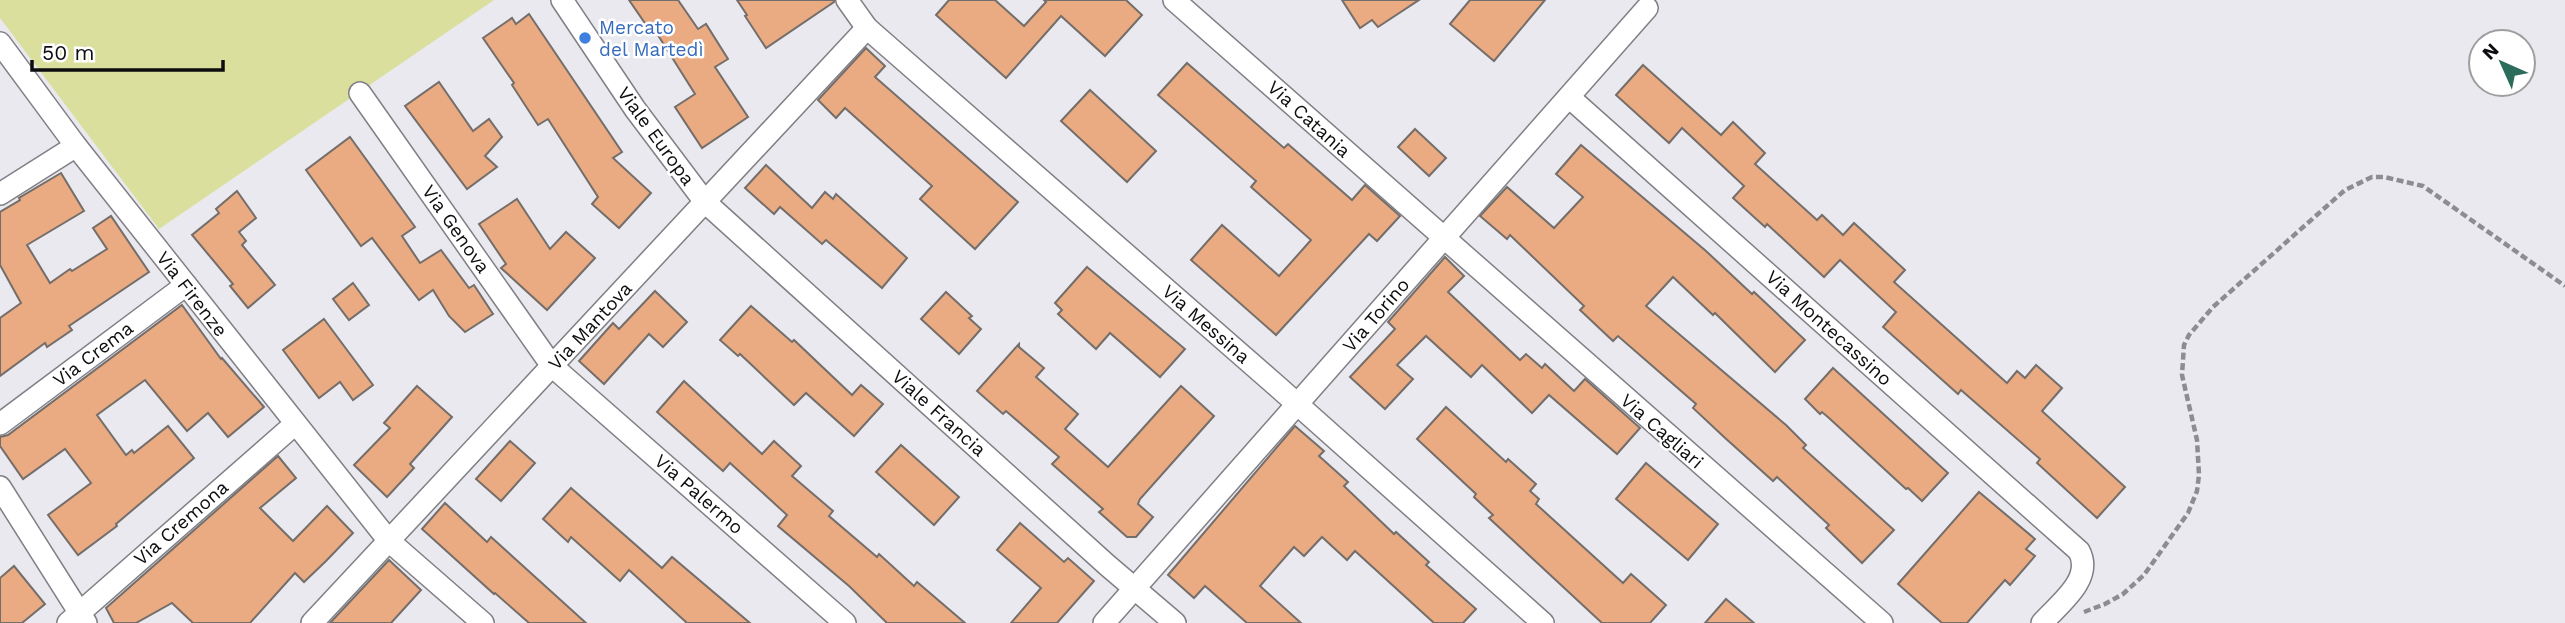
<svg xmlns="http://www.w3.org/2000/svg" width="2565" height="623" font-family="'Work Sans',sans-serif">
  <style>
    .green { fill: #dadf9e }
    .building { fill: #eaaa82; stroke: #746e6a; stroke-width: 2 }
    .lines { fill: none; stroke-linecap: round; stroke-linejoin: round }
    .minor-casing { stroke: #807f85; stroke-width: 24 }
    .path { stroke: #8c8c91; stroke-width: 4.5; stroke-dasharray: 7 3.5; stroke-linecap: butt }
    .minor { stroke: #fff; stroke-width: 21 }
    .shop-dot { fill: #3f7fe0; stroke: #fff; stroke-width: 2.5 }
    .labels { text-anchor: middle; dominant-baseline: central; stroke-width: 5; stroke-linejoin: round; paint-order: stroke }
    .shop-label { font-size: 19px; fill: #366cbe; stroke: #fff; text-anchor: start }
    .street-label { font-size: 19px; fill: #0d0d0f; stroke: #fff }
  </style>
  <rect width="100%" height="100%" fill="#eae9f0"/>
  <!-- green -->
  <polygon class="green" points="0,0 494,0 159,229 0,18"/>
  <!-- building -->
  <g class="building">
    <polygon points="629,0 678,0 698,29 706,24 728,59 715,67 748,117 702,148 675,107 695,94 656,32 653,35"/>
    <polygon points="737,0 834,0 834,2 766,48 745,16 747,15"/>
    <polygon points="949,0 995,0 1024,26 1046,2 1044,0 1126,0 1142,15 1105,56 1061,16 1006,78 936,15"/>
    <polygon points="1342,0 1419,0 1378,27 1372,20 1360,28"/>
    <polygon points="1470,0 1545,0 1494,61 1450,24"/>
    <polygon points="529,14 622,152 613,158 651,193 619,228 592,204 598,197 548,119 538,125 512,85 514,83 483,38 512,18 516,24"/>
    <polygon points="866,48 885,66 875,77 1018,202 975,249 920,199 932,186 845,108 836,118 818,100"/>
    <polygon points="1187,63 1284,148 1288,144 1352,200 1365,185 1400,216 1377,241 1369,234 1276,335 1191,260 1222,225 1279,276 1311,240 1251,187 1256,181 1158,95"/>
    <polygon points="1643,65 1721,135 1733,122 1765,153 1755,164 1817,220 1822,215 1843,235 1854,223 1905,270 1894,282 2007,383 2017,371 2025,378 2036,365 2062,388 2042,411 2125,487 2097,518 2037,463 2040,459 1961,390 1958,394 1883,327 1896,312 1840,260 1824,277 1767,224 1765,227 1733,198 1744,186 1682,128 1669,143 1616,95"/>
    <polygon points="439,82 473,131 489,119 502,137 485,156 497,167 467,189 405,106"/>
    <polygon points="1090,90 1156,151 1127,182 1061,121"/>
    <polygon points="1415,129 1446,158 1429,176 1398,147"/>
    <polygon points="350,137 415,227 402,236 420,263 441,250 469,288 474,285 493,314 465,332 449,316 433,290 419,300 372,238 361,246 306,170"/>
    <polygon points="1581,145 1706,251 1752,294 1754,292 1805,340 1775,372 1715,313 1713,315 1673,277 1646,306 1786,425 1806,445 1803,448 1894,530 1862,563 1826,528 1829,525 1777,477 1773,481 1724,437 1693,408 1696,404 1618,336 1613,341 1580,310 1584,306 1510,235 1507,239 1480,216 1507,187 1554,228 1583,197 1556,174"/>
    <polygon points="766,165 812,208 825,192 833,199 836,194 907,258 882,288 826,240 822,244 780,207 774,214 745,188"/>
    <polygon points="61,173 84,211 27,245 50,283 70,269 72,271 107,249 93,228 111,216 149,272 69,326 72,330 47,347 45,343 0,376 0,318 21,303 0,265 0,212 20,200 19,198"/>
    <polygon points="237,191 256,218 239,232 246,241 242,245 275,285 248,308 230,286 233,284 192,235 219,213 216,209"/>
    <polygon points="517,199 550,249 566,232 595,258 547,310 501,268 506,264 479,224"/>
    <polygon points="1445,257 1464,276 1448,292 1520,360 1526,354 1542,368 1545,364 1574,391 1585,379 1640,428 1617,454 1549,395 1532,413 1482,365 1471,377 1426,336 1397,365 1413,379 1385,409 1350,377 1395,329 1388,322"/>
    <polygon points="1087,267 1185,349 1160,377 1110,333 1096,349 1058,314 1062,310 1055,303"/>
    <polygon points="353,283 369,305 349,320 333,299"/>
    <polygon points="655,291 687,322 663,347 649,334 604,384 579,361 613,323 619,329"/>
    <polygon points="946,292 972,316 969,318 981,329 959,354 921,319"/>
    <polygon points="182,305 221,359 222,358 264,407 228,437 208,413 187,431 145,380 97,415 126,455 132,450 134,453 168,426 194,458 116,524 117,526 78,555 48,515 91,483 65,449 23,479 0,446 0,437 8,435"/>
    <polygon points="751,306 792,342 794,340 852,395 861,385 883,404 854,436 806,393 794,405 740,354 738,356 720,340"/>
    <polygon points="324,319 373,385 353,400 340,382 319,398 283,350"/>
    <polygon points="1019,344 1019,347 1044,368 1036,377 1078,414 1065,429 1108,467 1181,386 1214,416 1140,499 1138,504 1153,517 1136,537 1127,537 1099,512 1103,509 1052,464 1059,457 1006,411 1003,414 977,391"/>
    <polygon points="1833,368 1948,473 1922,501 1908,488 1906,489 1829,418 1822,412 1820,414 1805,399"/>
    <polygon points="684,381 762,454 774,441 801,466 792,476 833,511 829,516 877,557 879,554 914,586 917,582 965,623 887,623 849,586 778,526 787,515 730,463 723,471 657,412"/>
    <polygon points="417,386 452,417 410,464 414,468 387,497 354,465 390,428 384,423"/>
    <polygon points="1446,407 1506,462 1508,459 1536,484 1530,491 1539,499 1536,504 1623,583 1631,574 1666,605 1650,623 1602,623 1489,518 1493,515 1474,497 1476,494 1417,439"/>
    <polygon points="1295,426 1324,451 1319,456 1348,482 1344,486 1394,534 1396,532 1429,562 1426,565 1476,609 1463,623 1434,623 1355,551 1347,560 1322,537 1304,556 1294,547 1260,586 1301,623 1247,623 1205,586 1194,598 1168,575"/>
    <polygon points="510,441 535,463 501,501 476,479"/>
    <polygon points="901,445 959,497 934,525 876,472"/>
    <polygon points="278,456 296,478 260,508 293,541 327,506 353,533 326,561 304,582 295,573 250,623 193,623 172,603 136,623 114,623 106,608"/>
    <polygon points="1646,463 1718,524 1688,560 1616,499"/>
    <polygon points="571,488 662,568 672,557 750,623 687,623 629,570 620,581 571,537 568,542 543,519"/>
    <polygon points="1979,492 2035,539 2026,549 2035,556 2010,585 2005,580 1967,623 1942,623 1898,584"/>
    <polygon points="445,503 487,542 491,537 586,623 529,623 495,593 494,594 422,529"/>
    <polygon points="1020,523 1064,562 1068,558 1094,581 1057,623 1011,623 1041,588 997,550"/>
    <polygon points="389,560 421,590 391,623 330,623"/>
    <polygon points="14,566 45,604 22,623 0,623 0,578"/>
    <polygon points="1726,599 1754,623 1705,623"/>
  </g>
  <g class="lines">
    <!-- minor casing -->
    <g class="minor-casing">
      <g id="minor">
        <polyline points="562,0 635,109 705,202 1107,565 1175,623"/>
        <polyline points="847,0 867,28 1278,387 1543,623"/>
        <polyline points="1174,0 1882,623"/>
        <polyline points="0,43 76,146 389,541 483,623"/>
        <polyline points="360,93 552,366 845,623"/>
        <path d="M1569,97L2079,551C2094,579 2059,604 2042,623"/>
        <polyline points="0,194 76,146"/>
        <polyline points="0,424 186,285"/>
        <polyline points="0,487 86,623"/>
        <polyline points="68,623 295,424"/>
        <polyline points="312,623 867,28"/>
        <polyline points="1104,623 1647,8"/>
      </g>
    </g>
    <!-- path -->
    <polyline class="path" points="2084,612 2105,604 2123,594 2144,575 2188,513 2197,491 2199,475 2197,440 2182,375 2184,345 2189,335 2213,307 2345,190 2372,177 2384,177 2423,186 2565,286"/>
    <!-- minor -->
    <use href="#minor" class="minor"/>
  </g>
  <!-- markers -->
  <circle class="shop-dot" cx="585" cy="38" r="7"/>
  <g class="labels">
    <!-- shop labels -->
    <g class="shop-label">
      <text x="599" y="27">Mercato<tspan x="599" dy="22">del Martedì</tspan></text>
    </g>
    <!-- street labels -->
    <g class="street-label">
      <text transform="translate(1309 119) rotate(42)">Via Catania</text>
      <text transform="translate(656 136) rotate(54)">Viale Europa</text>
      <text transform="translate(456 229) rotate(55)">Via Genova</text>
      <text transform="translate(192 294) rotate(52)">Via Firenze</text>
      <text transform="translate(1376 315) rotate(-49)">Via Torino</text>
      <text transform="translate(1206 324) rotate(41)">Via Messina</text>
      <text transform="translate(590 326) rotate(-47)">Via Mantova</text>
      <text transform="translate(1829 328) rotate(42)">Via Montecassino</text>
      <text transform="translate(93 354) rotate(-37)">Via Crema</text>
      <text transform="translate(939 413) rotate(42)">Viale Francia</text>
      <text transform="translate(1662 431) rotate(41)">Via Cagliari</text>
      <text transform="translate(699 494) rotate(41)">Via Palermo</text>
      <text transform="translate(181 523) rotate(-41)">Via Cremona</text>
    </g>
  </g>
  <!-- north arrow -->
  <g transform="translate(2502 63) rotate(315)"><circle r="33" fill="#ffffff" stroke="#9e9e9f" stroke-width="2"/>
  <path d="M0-5L12 26L0 18L-12 26Z" fill="#2b6c5b"/>
  <text y="-10" font-size="19" font-weight="bold" text-anchor="middle" fill="#0d0d0f">N</text>
  </g>
  <!-- scale -->
  <path d="M32 60v10h191v-10" fill="none" stroke="#0d0d0f" stroke-width="3.5"/>
  <text x="42" y="60" font-size="21" fill="#0d0d0f" stroke="#ffffff" stroke-width="5" paint-order="stroke">50 m</text>
</svg>
